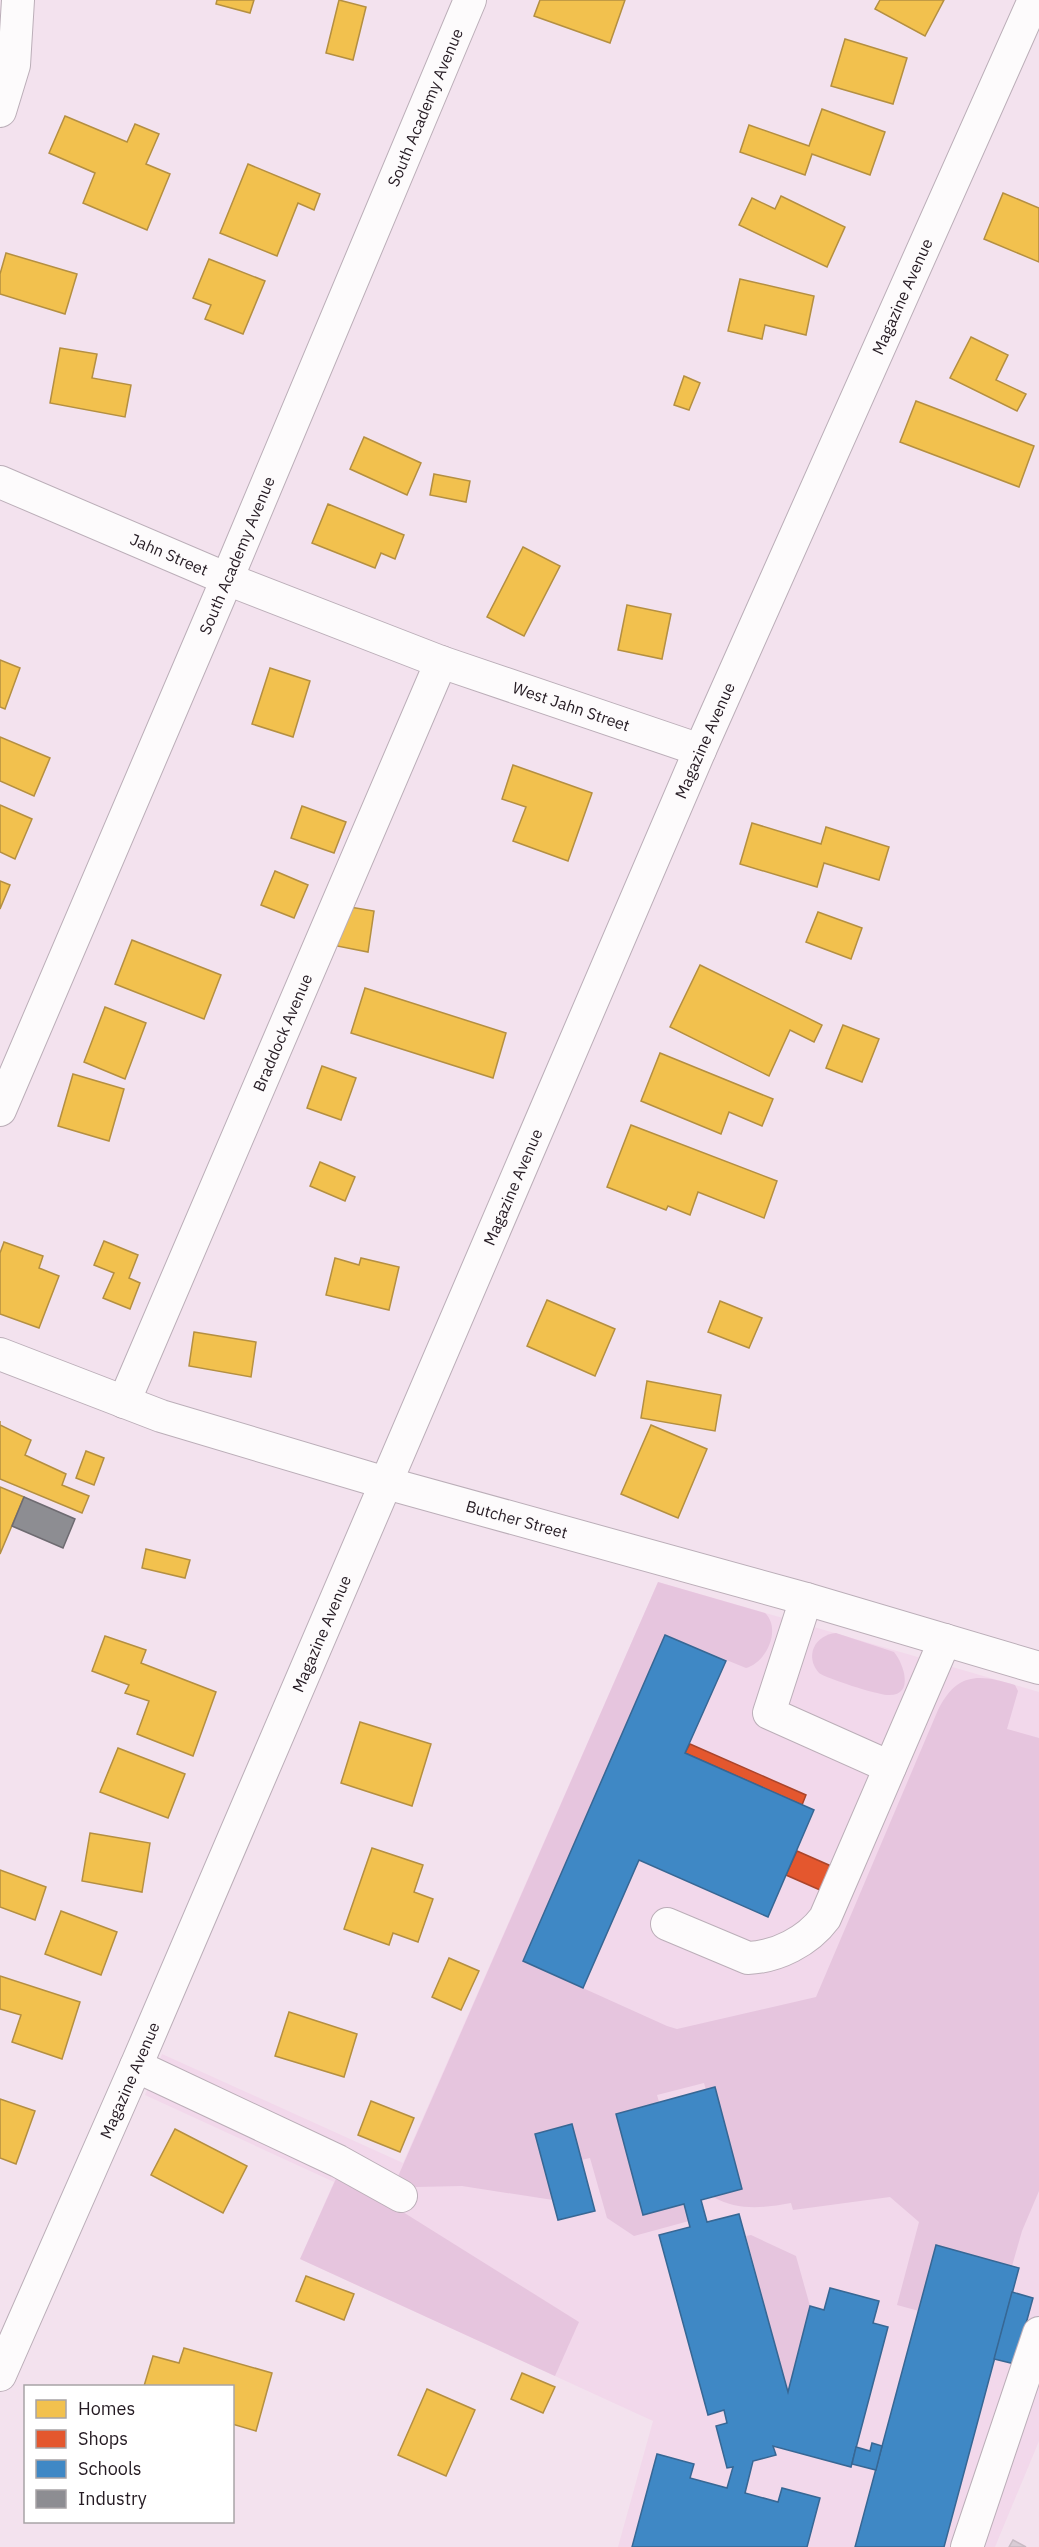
<svg xmlns="http://www.w3.org/2000/svg" width="1039" height="2547" font-family="'IBM Plex Sans',sans-serif">
  <style>
    .built { fill: #f2d8eb }
    .green { fill: #e6c5de }
    .homes { fill: #f2c14e; stroke: #b48f41; stroke-width: 1.5 }
    .shops { fill: #e4572e; stroke: #ab452b; stroke-width: 1.5 }
    .schools { fill: #3f88c5; stroke: #376794; stroke-width: 1.5 }
    .industry { fill: #8d8d92; stroke: #6e6b71; stroke-width: 1.5 }
    .building { fill: #d9ccd5; stroke: #c8bbc4; stroke-width: 1.5 }
    .lines { fill: none; stroke-linecap: round; stroke-linejoin: round }
    .minor-casing { stroke: #bbaeb8; stroke-width: 34 }
    .minor { stroke: #fdfbfc; stroke-width: 32 }
    .labels { text-anchor: middle; dominant-baseline: central; stroke-width: 6; stroke-linejoin: round; paint-order: stroke }
    .street-label { font-size: 16px; fill: #251b23; stroke: #fff }
  </style>
  <rect width="100%" height="100%" fill="#f3e2ee"/>
  <!-- built -->
  <polygon class="built" points="658,1582 1039,1692 1039,2441 995,2547 618,2547 653,2421 300,2259 334,2182 145,2095 162,2054 403,2163"/>
  <!-- green -->
  <g class="green">
    <path d="M658,1582L765,1613C782,1629 766,1663 746,1668L665,1635L523,1961L667,2026L677,2029L816,1997L938,1710C957,1672 979,1674 1015,1685L1018,1691L1007,1729L1039,1738V2191L1022,2231L1012,2266L919,2311L897,2305L919,2222L890,2197L793,2210L791,2203C764,2208 738,2211 713,2197L742,2189L715,2087L706,2090L704,2083L657,2095L659,2102L616,2114L643,2215L684,2204L689,2221L634,2236L607,2218L590,2158L581,2160L571,2124L535,2134L553,2200L462,2186L416,2187L396,2181Z"/>
    <path d="M836,1633L894,1652C904,1664 915,1697 887,1695C875,1694 828,1679 819,1673C804,1656 815,1635 836,1633Z"/>
    <polygon points="339,2172 579,2322 555,2376 300,2259"/>
    <polygon points="751,2235 796,2256 810,2306 788,2392 746,2236"/>
  </g>
  <!-- homes -->
  <g class="homes">
    <polygon points="217,0 254,0 250,13 216,4"/>
    <polygon points="339,0 366,7 353,60 326,53"/>
    <polygon points="540,0 625,0 610,43 534,16"/>
    <polygon points="880,0 944,0 925,36 875,9"/>
    <polygon points="845,39 907,58 893,104 831,86"/>
    <polygon points="822,109 885,132 870,175 812,154 805,175 740,152 749,125 809,146"/>
    <polygon points="65,116 127,142 135,124 159,134 146,164 170,174 147,230 83,203 95,173 49,153"/>
    <polygon points="248,164 320,194 314,210 298,203 277,256 220,233"/>
    <polygon points="1003,193 1039,208 1039,262 984,239"/>
    <polygon points="781,196 845,227 827,267 739,225 752,198 775,209"/>
    <polygon points="6,253 77,274 65,314 0,294 0,274"/>
    <polygon points="209,259 265,281 243,334 205,319 211,305 193,298"/>
    <polygon points="740,279 814,296 806,335 765,325 762,339 728,331"/>
    <polygon points="971,337 1008,355 996,380 1026,394 1017,411 950,378"/>
    <polygon points="60,348 97,354 92,378 131,385 125,417 50,403"/>
    <polygon points="684,376 700,383 689,410 674,405"/>
    <polygon points="916,401 1034,446 1019,487 900,442"/>
    <polygon points="364,437 421,463 407,495 350,469"/>
    <polygon points="434,474 470,481 466,502 430,495"/>
    <polygon points="328,504 404,535 395,559 381,553 375,568 312,543"/>
    <polygon points="523,547 560,566 524,636 487,617"/>
    <polygon points="627,605 671,614 662,659 618,650"/>
    <polygon points="0,660 20,668 5,709 0,707"/>
    <polygon points="270,668 310,681 293,737 252,724"/>
    <polygon points="0,737 50,758 34,796 0,781"/>
    <polygon points="513,765 592,793 568,861 513,841 526,807 502,799"/>
    <polygon points="0,805 32,819 15,859 0,852"/>
    <polygon points="302,806 346,822 334,853 291,838"/>
    <polygon points="752,823 821,844 826,827 889,847 879,880 824,863 817,887 740,864"/>
    <polygon points="275,871 308,885 294,918 261,905"/>
    <polygon points="0,881 10,885 0,909"/>
    <polygon points="344,906 374,911 368,952 337,946"/>
    <polygon points="818,912 862,928 851,959 806,942"/>
    <polygon points="132,940 221,975 204,1019 115,984"/>
    <polygon points="700,965 822,1025 814,1042 790,1030 769,1076 670,1027"/>
    <polygon points="365,988 506,1033 493,1078 351,1033"/>
    <polygon points="105,1007 146,1023 125,1079 84,1062"/>
    <polygon points="843,1025 879,1039 862,1082 826,1068"/>
    <polygon points="660,1053 773,1099 762,1126 729,1112 721,1134 641,1101"/>
    <polygon points="322,1066 356,1078 341,1120 307,1108"/>
    <polygon points="73,1074 124,1089 109,1141 58,1126"/>
    <polygon points="631,1125 777,1181 764,1218 698,1192 690,1215 668,1206 666,1210 607,1187"/>
    <polygon points="320,1162 355,1177 345,1201 310,1186"/>
    <polygon points="104,1241 138,1255 129,1278 140,1283 130,1309 103,1298 114,1273 94,1265"/>
    <polygon points="4,1242 43,1256 39,1268 59,1276 39,1328 0,1314 0,1253"/>
    <polygon points="335,1258 359,1265 361,1258 399,1267 389,1310 326,1295"/>
    <polygon points="547,1300 615,1329 595,1376 527,1346"/>
    <polygon points="720,1301 762,1318 749,1348 708,1332"/>
    <polygon points="194,1332 256,1342 251,1377 189,1366"/>
    <polygon points="647,1381 721,1395 715,1431 641,1418"/>
    <polygon points="0,1421 0,1425 31,1440 25,1455 66,1474 62,1485 89,1496 82,1513 0,1479"/>
    <polygon points="651,1425 707,1449 678,1518 621,1494"/>
    <polygon points="86,1451 104,1458 94,1485 76,1478"/>
    <polygon points="0,1487 24,1497 0,1554"/>
    <polygon points="146,1549 190,1560 185,1578 142,1568"/>
    <polygon points="105,1636 146,1650 141,1663 216,1692 193,1756 137,1734 149,1701 125,1693 129,1685 92,1671"/>
    <polygon points="360,1722 431,1744 412,1806 341,1783"/>
    <polygon points="118,1748 185,1774 168,1818 100,1792"/>
    <polygon points="90,1833 150,1843 142,1892 82,1881"/>
    <polygon points="372,1848 423,1865 414,1892 433,1899 418,1942 393,1933 389,1945 344,1929"/>
    <polygon points="0,1870 46,1887 35,1920 0,1907"/>
    <polygon points="61,1911 117,1932 101,1975 45,1954"/>
    <polygon points="449,1958 479,1971 461,2010 432,1997"/>
    <polygon points="0,1976 80,2002 62,2059 12,2042 21,2015 0,2009"/>
    <polygon points="289,2012 357,2034 344,2077 275,2056"/>
    <polygon points="0,2099 35,2111 16,2164 0,2158"/>
    <polygon points="371,2101 414,2118 400,2152 358,2135"/>
    <polygon points="175,2129 247,2166 223,2213 151,2175"/>
    <polygon points="306,2276 354,2294 344,2320 296,2301"/>
    <polygon points="184,2348 272,2373 256,2431 232,2424 232,2386 144,2386 153,2356 179,2363"/>
    <polygon points="522,2373 555,2387 543,2413 511,2399"/>
    <polygon points="427,2389 475,2410 446,2476 398,2455"/>
  </g>
  <!-- shops -->
  <g class="shops">
    <polygon points="690,1744 806,1795 802,1805 685,1753"/>
    <polygon points="797,1851 831,1866 820,1890 786,1875"/>
  </g>
  <!-- schools -->
  <g class="schools">
    <polygon points="665,1635 726,1661 685,1753 814,1810 768,1917 639,1860 583,1988 523,1961"/>
    <polygon points="715,2087 742,2189 701,2200 707,2222 739,2214 788,2392 810,2306 824,2310 830,2288 879,2301 873,2323 888,2327 851,2467 773,2446 776,2455 753,2461 745,2493 778,2502 782,2488 820,2498 807,2547 632,2547 657,2454 694,2464 690,2478 727,2488 733,2467 727,2468 716,2426 727,2423 724,2410 708,2415 659,2235 690,2227 684,2204 643,2215 616,2114"/>
    <polygon points="572,2124 595,2211 558,2220 535,2134"/>
    <polygon points="936,2245 1019,2268 944,2547 855,2547"/>
    <polygon points="1012,2292 1033,2298 1015,2364 994,2359"/>
    <polygon points="872,2443 882,2446 876,2470 852,2464 856,2447 870,2451"/>
  </g>
  <!-- industry -->
  <polygon class="industry" points="24,1497 75,1519 63,1548 12,1526"/>
  <!-- building -->
  <polygon class="building" points="1013,2540 1026,2547 1009,2547"/>
  <g class="lines">
    <!-- minor casing -->
    <g class="minor-casing">
      <g id="minor">
        <polyline points="0,111 14,65 18,0"/>
        <path id="s1" d="M0,482L227,579L441,662L700,750"/>
        <path id="s2" d="M0,1110L227,579L470,0"/>
        <path id="s3" d="M0,1354L161,1416L386,1483L806,1599L1039,1668"/>
        <path id="s4" d="M124,1402L441,662"/>
        <polyline points="806,1599 769,1713 890,1767"/>
        <path d="M667,1924L748,1958C777,1957 808,1941 825,1918L945,1640"/>
        <polyline points="136,2066 338,2161 401,2196"/>
        <path id="s5" d="M0,2375L136,2066L700,750L1034,0"/>
        <polyline points="967,2547 1039,2333"/>
      </g>
    </g>
    <!-- minor -->
    <use href="#minor" class="minor"/>
  </g>
  <g class="labels">
    <!-- street labels -->
    <g class="street-label">
      <text stroke="none"><textPath href="#s2" startOffset="1089">South Academy Avenue</textPath></text>
      <text stroke="none"><textPath href="#s5" startOffset="2266">Magazine Avenue</textPath></text>
      <text stroke="none"><textPath href="#s1" startOffset="184">Jahn Street</textPath></text>
      <text stroke="none"><textPath href="#s2" startOffset="603">South Academy Avenue</textPath></text>
      <text stroke="none"><textPath href="#s1" startOffset="614">West Jahn Street</textPath></text>
      <text stroke="none"><textPath href="#s5" startOffset="1780">Magazine Avenue</textPath></text>
      <text stroke="none"><textPath href="#s4" startOffset="402">Braddock Avenue</textPath></text>
      <text stroke="none"><textPath href="#s5" startOffset="1294">Magazine Avenue</textPath></text>
      <text stroke="none"><textPath href="#s3" startOffset="543">Butcher Street</textPath></text>
      <text stroke="none"><textPath href="#s5" startOffset="808">Magazine Avenue</textPath></text>
      <text stroke="none"><textPath href="#s5" startOffset="322">Magazine Avenue</textPath></text>
    </g>
  </g>
  <!-- legend -->
  <rect x="24" y="2385" width="210" height="138" fill="#ffffff" stroke="#a8a4a7" stroke-width="1.5"/>
  <rect x="36" y="2400" width="30" height="18" fill="#f2c14e" stroke="#a8a4a7" stroke-width="1.5"/>
  <text x="78" y="2415" font-size="18" fill="#251b23">Homes</text>
  <rect x="36" y="2430" width="30" height="18" fill="#e4572e" stroke="#a8a4a7" stroke-width="1.5"/>
  <text x="78" y="2445" font-size="18" fill="#251b23">Shops</text>
  <rect x="36" y="2460" width="30" height="18" fill="#3f88c5" stroke="#a8a4a7" stroke-width="1.5"/>
  <text x="78" y="2475" font-size="18" fill="#251b23">Schools</text>
  <rect x="36" y="2490" width="30" height="18" fill="#8d8d92" stroke="#a8a4a7" stroke-width="1.5"/>
  <text x="78" y="2505" font-size="18" fill="#251b23">Industry</text>
</svg>
